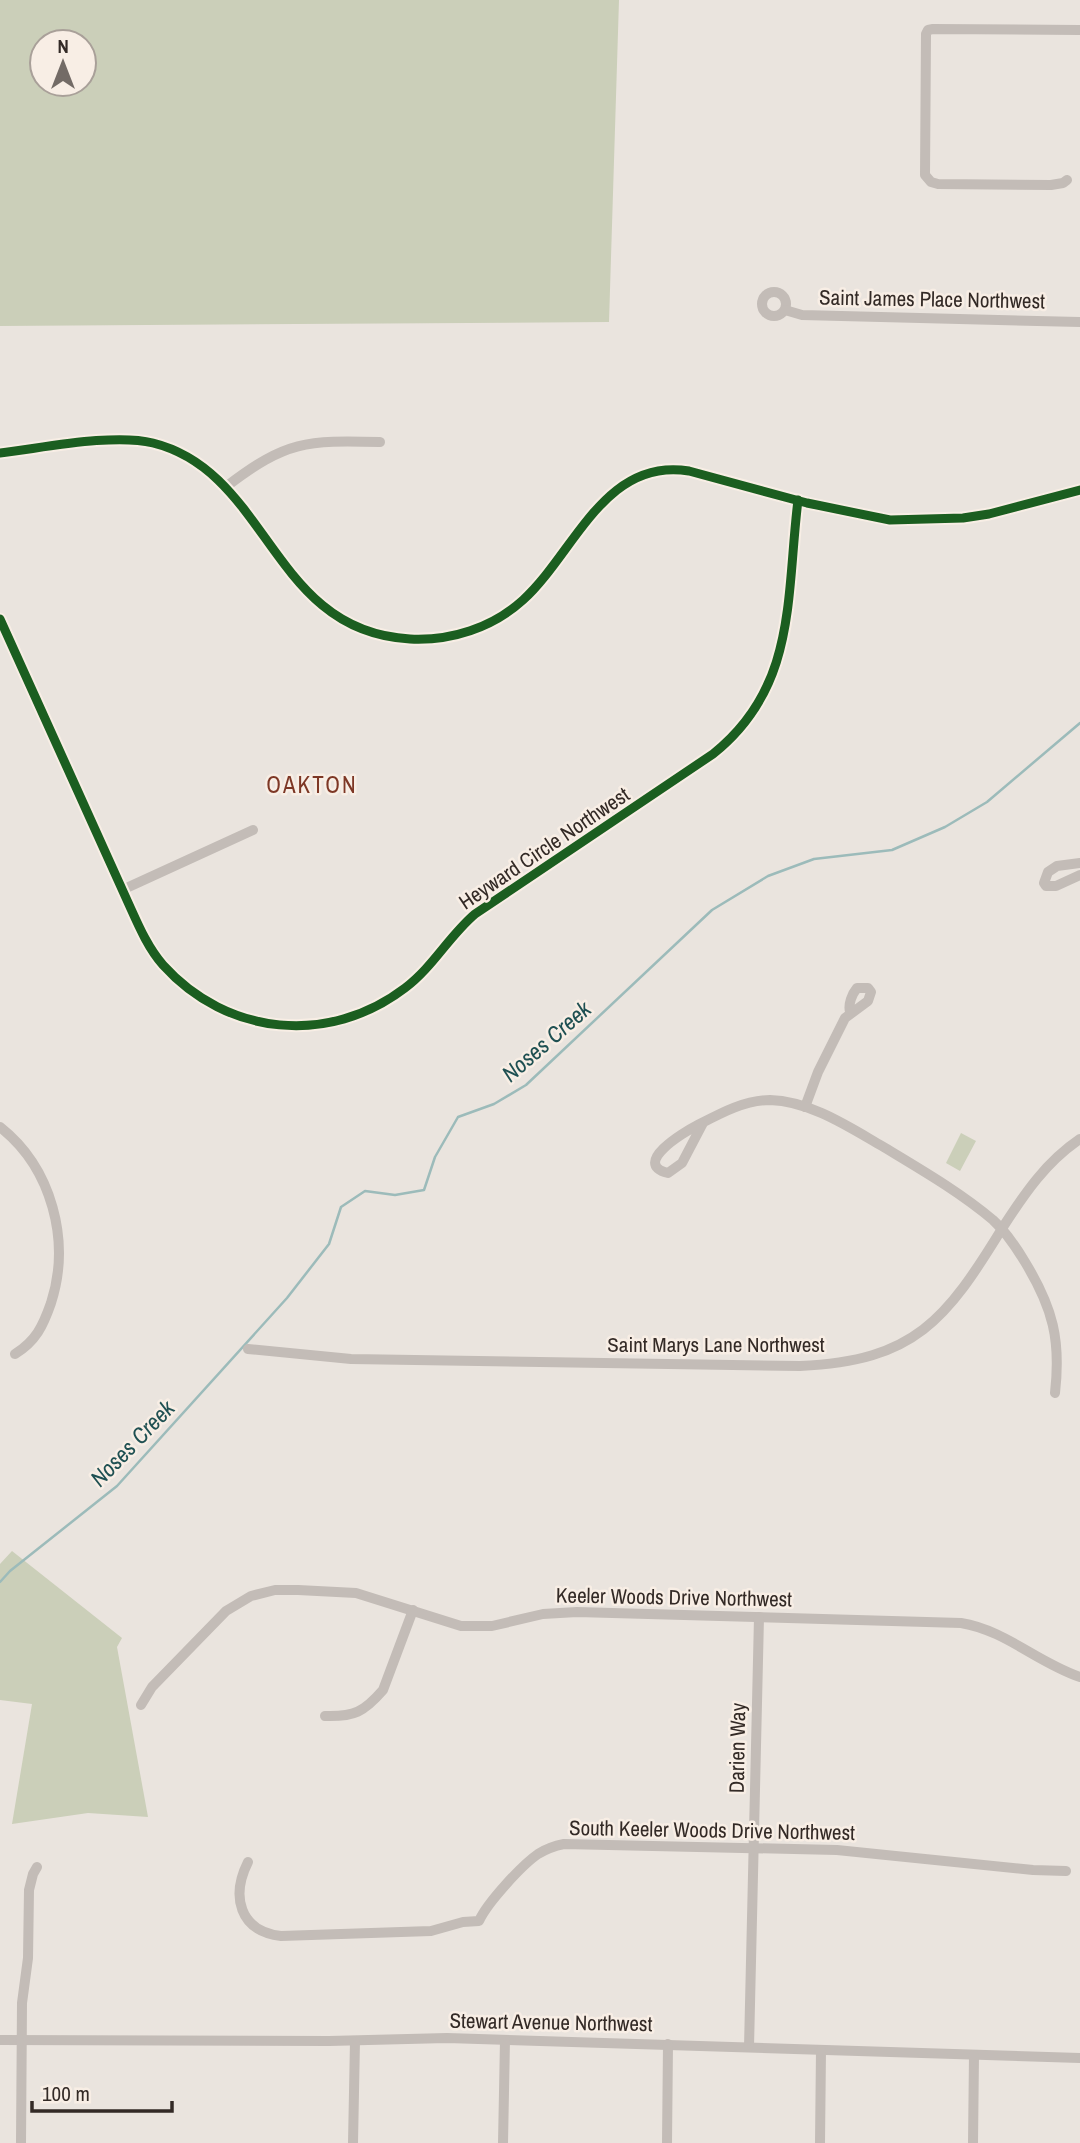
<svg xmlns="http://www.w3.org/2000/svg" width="1080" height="2143" font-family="'Archivo Narrow',sans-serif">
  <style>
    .green { fill: #cbcfb9; fill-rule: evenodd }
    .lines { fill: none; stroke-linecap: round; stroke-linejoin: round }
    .stream { stroke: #9cbbba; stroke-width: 2.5 }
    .street { stroke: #c3bcb7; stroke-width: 10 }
    .cycleway-casing { stroke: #f8eee5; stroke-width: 13 }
    .cycleway { stroke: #1b5e20; stroke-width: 9 }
    .labels { text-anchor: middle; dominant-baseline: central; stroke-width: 5; stroke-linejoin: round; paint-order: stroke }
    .street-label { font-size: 21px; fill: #332a26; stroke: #f8eee5 }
    .neighbourhood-label { font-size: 23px; letter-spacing: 2px; fill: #7d3725; stroke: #f8eee5 }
    .water-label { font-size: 23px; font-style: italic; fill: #1f5052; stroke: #f8eee5 }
  </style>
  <rect width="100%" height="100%" fill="#eae4de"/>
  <!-- green -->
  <g class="green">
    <path d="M0,0H619L609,322L0,326ZM84,42V84H42V42Z"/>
    <polygon points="961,1133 976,1141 960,1171 946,1163"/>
    <polygon points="12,1551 122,1638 117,1647 148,1817 88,1813 12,1824 32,1704 0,1700 0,1564"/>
  </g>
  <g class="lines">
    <!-- stream -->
    <polyline class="stream" points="0,1582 10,1571 117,1486 287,1298 329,1244 341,1207 365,1191 395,1195 424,1190 435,1157 458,1117 494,1104 526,1085 712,910 768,876 814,859 892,850 945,827 987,802 1080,723"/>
    <!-- street -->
    <g class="street">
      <polyline points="1067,180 1063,183 1051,185 938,184 931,182 925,175 926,34 928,30 933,29 1080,30"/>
      <circle cx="774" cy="304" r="12"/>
      <polyline points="785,310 802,315 1080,322"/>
      <path d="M0,453C43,448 113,433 153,443C270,472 271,632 410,639C451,641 492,628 523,600C574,554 604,457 689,471L807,503L890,520L963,518L989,514L1080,490"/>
      <path d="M227,486C286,441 306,440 380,442"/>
      <path d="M0,619L131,909C140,929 149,949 163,965C227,1036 329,1046 405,988C433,967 449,936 475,914L713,754C797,687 786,598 798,500"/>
      <polyline points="1080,863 1057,866 1048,872 1044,883 1046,886 1056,886 1080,875"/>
      <polyline points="122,890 253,830"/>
      <path d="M805,1107L818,1072L845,1018L868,1001L871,992L868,988H857C852,994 848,1004 850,1012"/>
      <path d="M703,1123L682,1163L668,1173C631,1164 684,1132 696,1126C719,1114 744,1100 770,1100C810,1101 849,1127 882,1146C920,1169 960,1192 993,1220C1006,1232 1016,1247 1025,1262C1053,1308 1061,1340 1055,1393"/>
      <path d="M0,1127C52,1168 71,1241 51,1303C43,1326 36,1341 15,1354"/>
      <path d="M248,1349L351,1359L800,1366C915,1361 946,1320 1003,1227C1025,1193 1046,1162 1080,1139"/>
      <path d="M141,1705L152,1687L226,1611L251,1596L275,1590H298L356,1593L461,1626H492L543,1614L577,1612L961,1623C1005,1630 1038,1663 1080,1677"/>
      <path d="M325,1716C354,1717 364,1712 383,1690L413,1610"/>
      <path d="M248,1862C231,1896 239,1931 281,1936L431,1931L463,1922L479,1921C487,1903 522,1865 538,1854C546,1849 554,1846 564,1844L837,1850L1033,1870L1066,1871"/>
      <polyline points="0,2040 329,2041 447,2038 1080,2058"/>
      <polyline points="749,2047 759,1617"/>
      <polyline points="21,2143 22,2003 28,1958 29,1890 33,1874 37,1867"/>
      <polyline points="353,2143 355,2041"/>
      <polyline points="503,2143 505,2040"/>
      <polyline points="667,2143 668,2044"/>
      <polyline points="820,2143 821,2050"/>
      <polyline points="973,2143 974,2055"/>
    </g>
    <!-- cycleway casing -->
    <g class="cycleway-casing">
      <g id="cycleway">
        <path d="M0,453C43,448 113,433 153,443C270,472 271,632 410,639C451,641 492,628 523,600C574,554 604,457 689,471L807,503L890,520L963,518L989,514L1080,490"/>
        <path d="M0,619L131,909C140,929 149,949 163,965C227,1036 329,1046 405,988C433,967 449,936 475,914L713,754C797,687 786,598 798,500"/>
      </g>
    </g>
    <!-- cycleway -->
    <use href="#cycleway" class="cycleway"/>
  </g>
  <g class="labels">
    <!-- street labels -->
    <g class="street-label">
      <text transform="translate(932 299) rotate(1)">Saint James Place Northwest</text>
      <text transform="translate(544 848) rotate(-34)">Heyward Circle Northwest</text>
      <text x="716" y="1344">Saint Marys Lane Northwest</text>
      <text transform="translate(674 1597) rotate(1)">Keeler Woods Drive Northwest</text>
      <text transform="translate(737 1748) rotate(-89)">Darien Way</text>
      <text transform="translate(712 1830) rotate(1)">South Keeler Woods Drive Northwest</text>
      <text transform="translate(551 2022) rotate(1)">Stewart Avenue Northwest</text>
    </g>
    <!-- neighbourhood labels -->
    <g class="neighbourhood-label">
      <text x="312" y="784">OAKTON</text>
    </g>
    <!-- water labels -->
    <g class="water-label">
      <text transform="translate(546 1041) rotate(-41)">Noses Creek</text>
      <text transform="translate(132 1443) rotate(-46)">Noses Creek</text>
    </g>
  </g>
  <!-- north arrow -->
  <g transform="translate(63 63)"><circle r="33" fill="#f8eee5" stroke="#a9a099" stroke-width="2"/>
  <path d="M0-5L12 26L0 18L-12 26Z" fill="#736b66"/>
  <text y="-10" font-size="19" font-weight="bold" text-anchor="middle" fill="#332a26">N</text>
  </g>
  <!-- scale -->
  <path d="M32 2101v10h140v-10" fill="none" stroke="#332a26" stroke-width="3.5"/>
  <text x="42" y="2101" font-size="21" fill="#332a26" stroke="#f8eee5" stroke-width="5" paint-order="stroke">100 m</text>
</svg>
